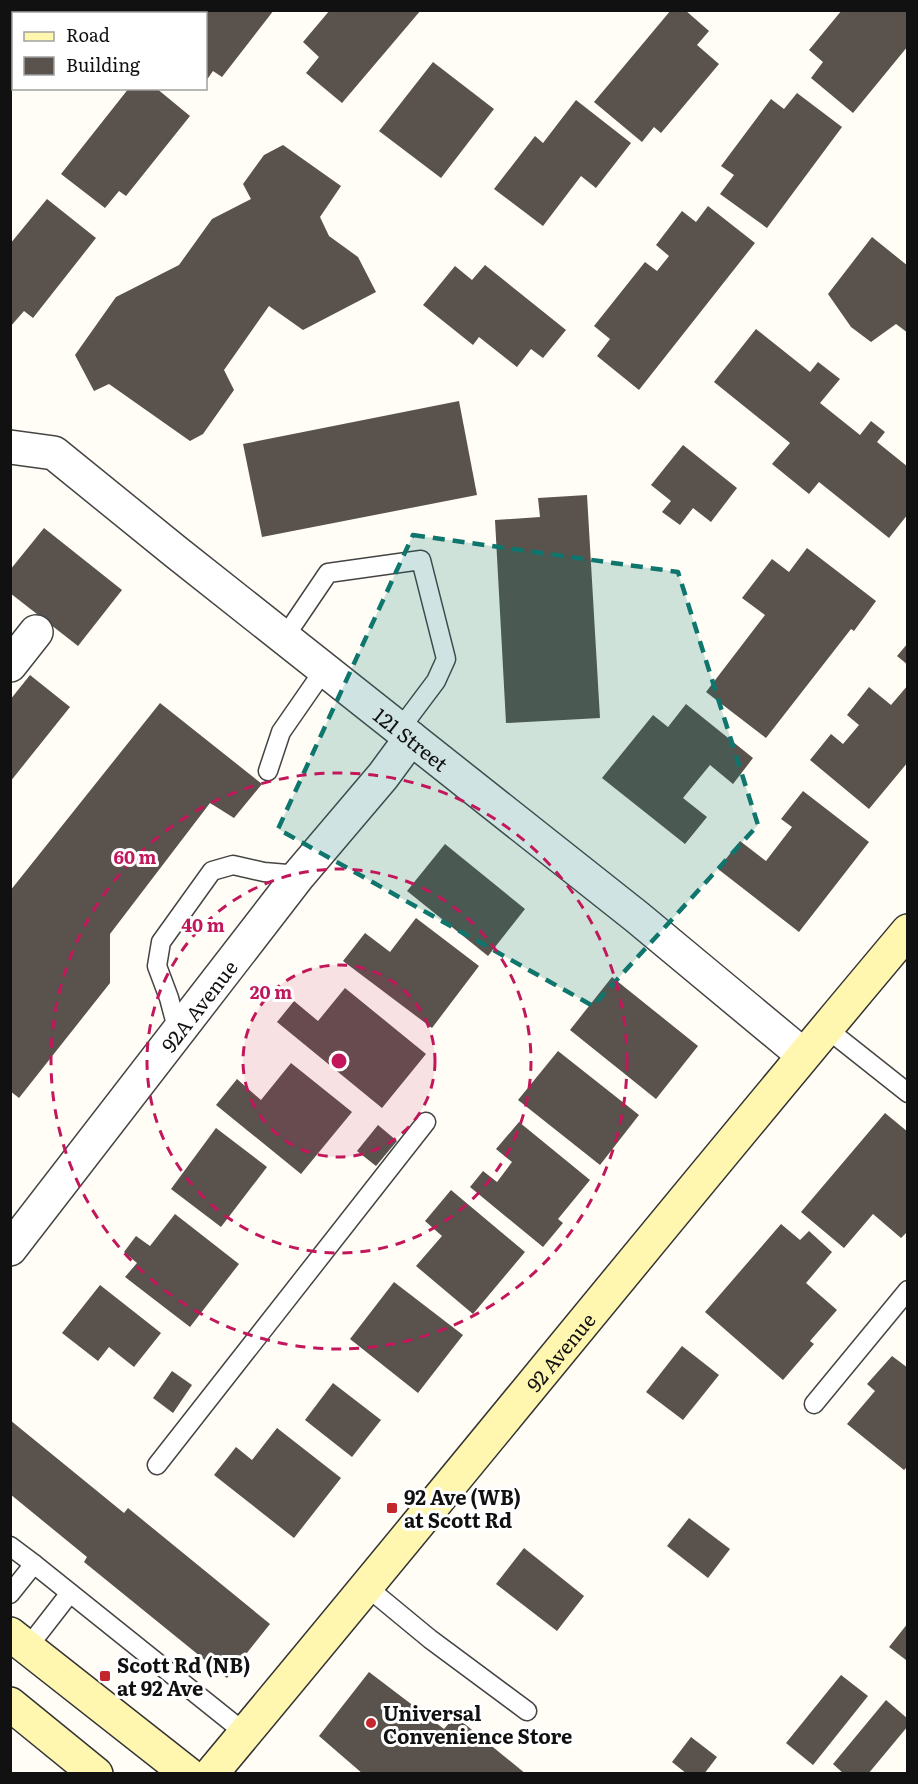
<svg xmlns="http://www.w3.org/2000/svg" width="918" height="1784" font-family="Literata,serif">
  <style>
    .building { fill: #5a524d }
    .lines { fill: none; stroke-linecap: round; stroke-linejoin: round }
    .lane-casing { stroke: #444; stroke-width: 21 }
    .street-casing { stroke: #444; stroke-width: 36 }
    .secondary-casing { stroke: #333; stroke-width: 36 }
    .lane { stroke: #fff; stroke-width: 18 }
    .street { stroke: #fff; stroke-width: 33 }
    .secondary { stroke: #fff6b0; stroke-width: 33 }
    .marked { fill: #0f766e; fill-opacity: 0.2; stroke: #0f766e; stroke-width: 4.5; stroke-dasharray: 12 8; stroke-linejoin: round }
    .ring { fill: none; stroke: #c2185b; stroke-width: 3; stroke-dasharray: 10 8 }
    .poi-dot { fill: #c4262e; stroke: #fff; stroke-width: 2 }
    .labels { text-anchor: middle; dominant-baseline: central; stroke-width: 6; stroke-linejoin: round; paint-order: stroke }
    .street-label { font-size: 20px; fill: #111; stroke: #fff }
    .poi-label { font-size: 20px; font-weight: bold; fill: #111; stroke: #fff; text-anchor: start }
    .centre { fill: #c2185b; stroke: #fff; stroke-width: 3 }
    .ring-label { font-size: 18px; text-anchor: middle; font-weight: bold; fill: #c2185b; stroke: #fff; stroke-width: 6; stroke-linejoin: round; paint-order: stroke }
  </style>
  <rect width="100%" height="100%" fill="#fffdf5"/>
  <!-- building -->
  <g class="building">
    <polygon points="189,10 274,10 222,77 213,71 206,81 206,14 187,14"/>
    <polygon points="330,10 421,10 342,103 306,73 319,57 303,42"/>
    <polygon points="671,10 685,10 709,31 697,45 719,64 661,133 654,127 642,142 594,102"/>
    <polygon points="842,10 908,10 908,46 853,113 811,78 823,62 809,50"/>
    <polygon points="433,62 494,109 441,178 379,131"/>
    <polygon points="129,88 156,88 190,116 126,196 119,191 105,208 61,174"/>
    <polygon points="797,93 842,127 767,228 720,194 734,175 721,166 771,99 784,109"/>
    <polygon points="576,100 631,143 596,188 581,176 543,226 494,189 535,136 543,143"/>
    <polygon points="283,145 341,186 320,217 329,236 358,257 376,292 303,330 269,306 224,370 234,390 203,434 190,441 109,384 94,391 75,355 116,297 179,265 212,219 251,199 243,184 264,155"/>
    <polygon points="47,199 96,238 33,318 24,311 10,327 10,244"/>
    <polygon points="708,206 755,243 639,390 597,356 610,339 594,326 645,262 657,271 669,256 656,245 682,211 696,222"/>
    <polygon points="872,237 908,266 908,333 896,324 871,342 851,327 828,294"/>
    <polygon points="485,265 566,330 543,358 531,349 517,367 479,337 473,345 423,305 455,266 472,280"/>
    <polygon points="756,329 810,372 818,362 840,379 820,403 860,435 871,421 885,432 877,442 908,467 908,514 889,538 819,482 809,494 772,464 790,443 714,382"/>
    <polygon points="459,401 477,495 262,537 243,444"/>
    <polygon points="683,445 737,488 711,522 693,508 680,525 662,512 671,501 651,485"/>
    <polygon points="587,495 600,718 506,723 495,520 540,517 538,498"/>
    <polygon points="44,528 122,590 78,646 10,593 10,570"/>
    <polygon points="807,548 876,601 854,631 851,629 766,738 706,692 765,615 742,598 772,559 789,572"/>
    <polygon points="908,643 908,665 897,656"/>
    <polygon points="30,675 70,707 10,782 10,700"/>
    <polygon points="908,685 908,762 869,809 810,760 831,734 843,744 859,725 847,715 869,687 891,705"/>
    <polygon points="160,703 262,784 234,818 210,803 110,934 110,983 19,1098 10,1091 10,891"/>
    <polygon points="686,704 753,758 733,784 710,765 683,798 707,817 685,844 602,778 653,715 668,727"/>
    <polygon points="803,791 869,842 799,932 718,869 740,841 766,861 792,827 781,819"/>
    <polygon points="445,844 525,909 488,956 407,891"/>
    <polygon points="416,918 479,966 432,1028 343,961 365,933 390,952"/>
    <polygon points="612,977 698,1046 656,1099 570,1030"/>
    <polygon points="345,988 426,1054 382,1108 277,1022 294,1001 318,1021"/>
    <polygon points="558,1051 639,1115 600,1165 518,1100"/>
    <polygon points="291,1063 352,1112 301,1174 216,1105 237,1079 261,1100"/>
    <polygon points="885,1113 908,1132 908,1231 901,1238 873,1214 844,1248 801,1212"/>
    <polygon points="519,1122 590,1180 558,1219 563,1223 543,1247 470,1187 483,1171 497,1182 512,1162 496,1149"/>
    <polygon points="378,1125 397,1141 376,1166 357,1151"/>
    <polygon points="216,1128 267,1167 221,1227 171,1189"/>
    <polygon points="451,1190 525,1252 473,1314 416,1266 442,1236 425,1221"/>
    <polygon points="175,1214 239,1264 190,1327 125,1277 137,1263 124,1252 136,1236 150,1246"/>
    <polygon points="781,1224 800,1240 809,1231 832,1252 806,1283 837,1310 810,1341 814,1344 783,1380 705,1312"/>
    <polygon points="394,1282 463,1335 418,1393 350,1339"/>
    <polygon points="100,1285 161,1333 134,1367 109,1347 98,1361 62,1333"/>
    <polygon points="682,1346 719,1375 683,1420 646,1392"/>
    <polygon points="892,1356 908,1368 908,1466 904,1470 847,1424 875,1391 867,1384"/>
    <polygon points="172,1371 192,1385 173,1413 153,1398"/>
    <polygon points="333,1383 381,1420 352,1457 305,1420"/>
    <polygon points="10,1420 124,1513 128,1508 270,1624 227,1678 84,1562 87,1557 10,1494"/>
    <polygon points="277,1428 341,1478 294,1538 214,1475 236,1447 252,1460"/>
    <polygon points="689,1518 730,1549 708,1578 667,1546"/>
    <polygon points="524,1548 584,1596 557,1631 496,1584"/>
    <polygon points="908,1623 908,1658 906,1660 889,1647"/>
    <polygon points="369,1672 444,1729 455,1716 526,1774 363,1774 319,1736"/>
    <polygon points="841,1675 868,1696 813,1765 786,1743"/>
    <polygon points="886,1700 908,1719 908,1726 868,1774 844,1774 833,1764"/>
    <polygon points="691,1737 717,1757 704,1774 687,1774 672,1762"/>
  </g>
  <g class="lines">
    <!-- lane casing -->
    <g class="lane-casing">
      <g id="lane">
        <polyline points="284,638 328,573 421,560 446,659 436,681 400,729"/>
        <polyline points="268,771 281,732 324,670"/>
        <polyline points="826,1028 908,1093"/>
        <polyline points="178,1032 169,998 157,966 161,942 212,871 233,865 264,872 299,875"/>
        <polyline points="814,1404 908,1290"/>
        <polyline points="157,1465 426,1122"/>
        <polyline points="10,1546 34,1564 10,1594"/>
        <polyline points="34,1564 245,1733"/>
        <polyline points="367,1587 430,1639 527,1711"/>
        <polyline points="28,1647 70,1593"/>
      </g>
    </g>
    <!-- street casing -->
    <g class="street-casing">
      <g id="street">
        <path id="s1" d="M10,447L54,453L176,552L637,917L803,1055"/>
        <polyline points="10,665 36,632"/>
        <path id="s2" d="M10,1249L299,875L383,776L411,738"/>
      </g>
    </g>
    <!-- secondary casing -->
    <g class="secondary-casing">
      <g id="secondary">
        <polyline points="10,1634 188,1774"/>
        <polyline points="10,1704 96,1774"/>
        <path id="s3" d="M211,1774C445,1494 673,1210 908,931"/>
      </g>
    </g>
    <!-- lane -->
    <use href="#lane" class="lane"/>
    <!-- street -->
    <use href="#street" class="street"/>
    <!-- secondary -->
    <use href="#secondary" class="secondary"/>
  </g>
  <!-- marked area -->
  <path class="marked" d="M413,535L678,572L758,825L593,1006L278,829Z"/>
  <!-- distance rings -->
  <circle cx="339" cy="1061" r="96" fill="#c2185b" fill-opacity=".12"/>
  <g class="ring">
    <circle cx="339" cy="1061" r="96"/>
    <circle cx="339" cy="1061" r="192"/>
    <circle cx="339" cy="1061" r="288"/>
  </g>
  <!-- markers -->
  <g class="poi-dot">
    <rect x="386" y="1502" width="12" height="12" rx="3"/>
    <rect x="99" y="1670" width="12" height="12" rx="3"/>
    <circle cx="371" cy="1723" r="6"/>
  </g>
  <g class="labels">
    <!-- street labels -->
    <g class="street-label">
      <text stroke="none"><textPath href="#s1" startOffset="502">121 Street</textPath></text>
      <text stroke="none"><textPath href="#s2" startOffset="308">92A Avenue</textPath></text>
      <text stroke="none"><textPath href="#s3" startOffset="548">92 Avenue</textPath></text>
    </g>
    <!-- poi labels -->
    <g class="poi-label">
      <text x="404" y="1496">92 Ave (WB)<tspan x="404" dy="23">at Scott Rd</tspan></text>
      <text x="117" y="1664">Scott Rd (NB)<tspan x="117" dy="23">at 92 Ave</tspan></text>
      <text x="383" y="1712">Universal<tspan x="383" dy="23">Convenience Store</tspan></text>
    </g>
  </g>
  <circle cx="339" cy="1061" r="9" class="centre"/>
  <g class="ring-label">
    <text x="135" y="864">60 m</text>
    <text x="203" y="932">40 m</text>
    <text x="271" y="999">20 m</text>
  </g>
  <!-- border -->
  <rect width="918" height="1784" fill="none" stroke="#111111" stroke-width="24"/>
  <!-- legend -->
  <rect x="12" y="12" width="195" height="78" fill="#ffffff" stroke="#a0a0a0" stroke-width="1.5"/>
  <rect x="24" y="32" width="30" height="9" fill="#fff6b0" stroke="#a0a0a0" stroke-width="1.5"/>
  <text x="66" y="42" font-size="18" fill="#111111">Road</text>
  <rect x="24" y="57" width="30" height="18" fill="#5a524d" stroke="#a0a0a0" stroke-width="1.5"/>
  <text x="66" y="72" font-size="18" fill="#111111">Building</text>
</svg>
